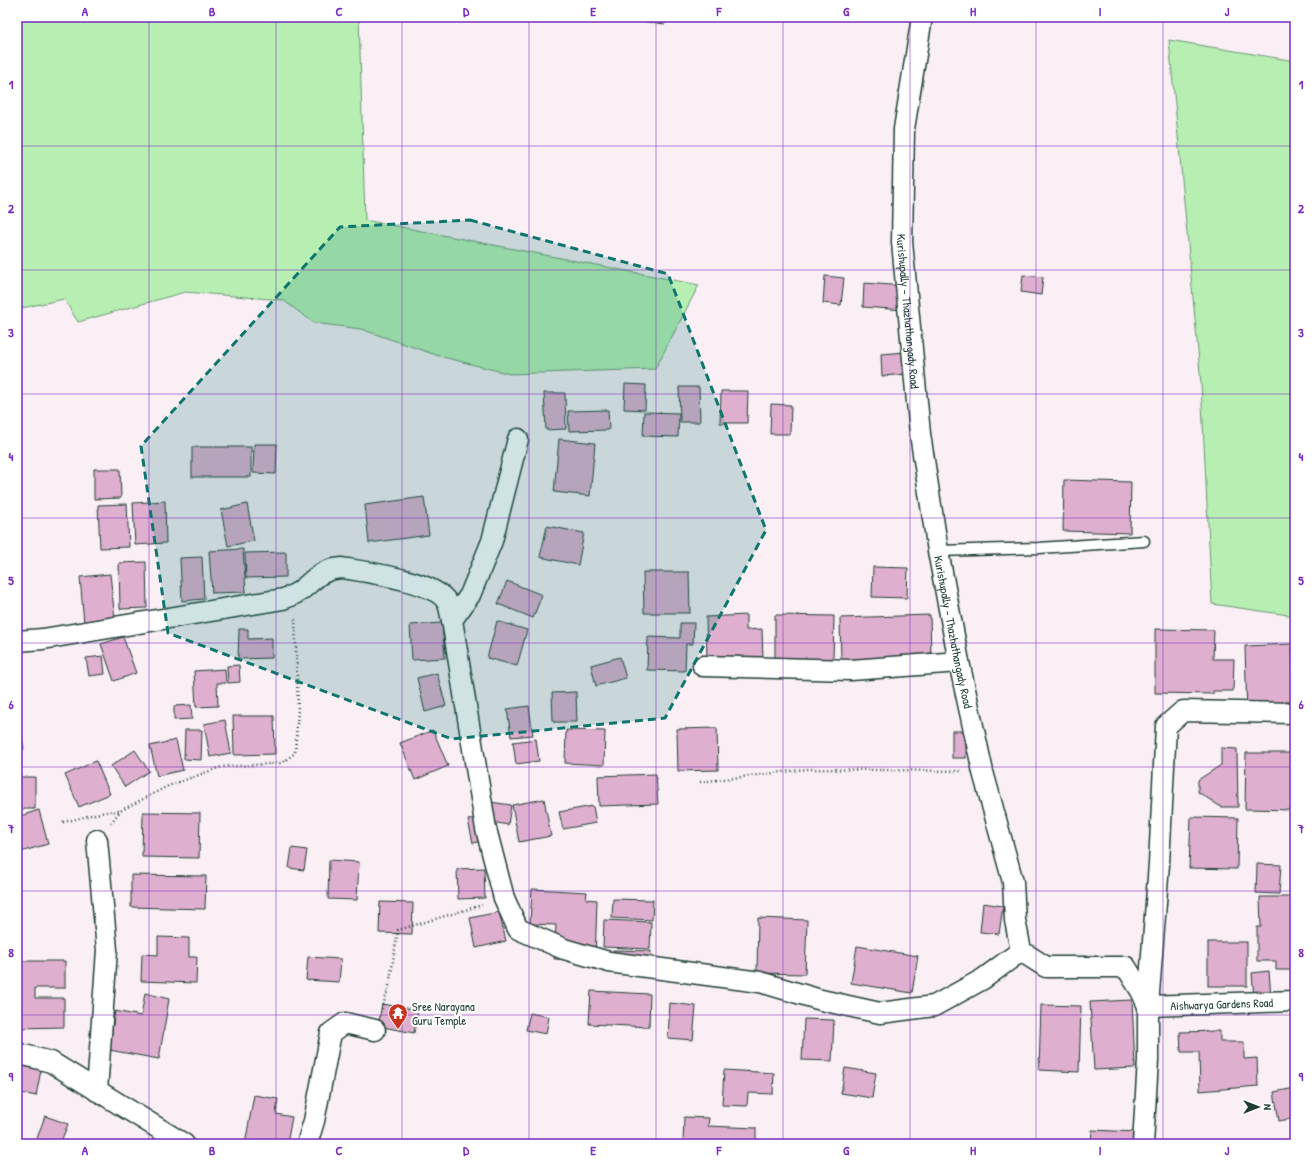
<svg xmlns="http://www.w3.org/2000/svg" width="1312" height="1161" font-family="'Patrick Hand',sans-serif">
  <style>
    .green { fill: #b7efb3; stroke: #6b9674 }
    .building { fill: #dfafcf; stroke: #1f3d34 }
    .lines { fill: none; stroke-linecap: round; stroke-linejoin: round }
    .service-casing { stroke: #1f3d34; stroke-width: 13 }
    .minor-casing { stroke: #1f3d34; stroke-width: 23 }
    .path { stroke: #1f3d34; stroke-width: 2.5; stroke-dasharray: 1 3; stroke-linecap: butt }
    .service { stroke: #fff; stroke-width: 10 }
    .minor { stroke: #fff; stroke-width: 20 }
    .marked { fill: #0f766e; fill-opacity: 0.2; stroke: #0f766e; stroke-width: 3; stroke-dasharray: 8 5; stroke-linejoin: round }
    .grid { fill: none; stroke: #7b2cbf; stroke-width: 1; stroke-opacity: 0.55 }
    .labels { text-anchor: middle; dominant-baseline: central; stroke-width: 4; stroke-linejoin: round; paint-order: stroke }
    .street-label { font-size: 12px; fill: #1f3d34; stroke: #fff }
    .poi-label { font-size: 12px; fill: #1f3d34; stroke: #fff; text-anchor: start }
    .neatline { fill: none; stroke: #7b2cbf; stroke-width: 1.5 }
    .grid-label { font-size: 13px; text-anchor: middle; font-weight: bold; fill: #7b2cbf }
  </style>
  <rect width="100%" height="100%" fill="#f9eff5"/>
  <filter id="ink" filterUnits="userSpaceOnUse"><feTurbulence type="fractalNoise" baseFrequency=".025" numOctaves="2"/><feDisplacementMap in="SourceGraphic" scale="8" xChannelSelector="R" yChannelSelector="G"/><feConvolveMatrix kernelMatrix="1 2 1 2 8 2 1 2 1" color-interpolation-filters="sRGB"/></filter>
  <g filter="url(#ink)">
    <!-- green -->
    <g class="green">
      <polygon points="17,17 359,17 365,220 699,285 655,369 510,374 439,356 361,329 314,323 283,300 185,292 78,322 64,299 17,309"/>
      <polygon points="1169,40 1295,61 1295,616 1212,604 1201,383"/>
    </g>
    <!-- building -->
    <g class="building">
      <polygon points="640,17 666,17 665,24 640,21"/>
      <polygon points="1023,275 1043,277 1041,295 1021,292"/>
      <polygon points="825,276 844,278 841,305 823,303"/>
      <polygon points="864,283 905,286 904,310 863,307"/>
      <polygon points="906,352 908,374 882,376 881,354"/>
      <polygon points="625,384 646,385 645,410 624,409"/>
      <polygon points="679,387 699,387 700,422 680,422"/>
      <polygon points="721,391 748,391 747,423 720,423"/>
      <polygon points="544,393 565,393 566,429 546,430"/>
      <polygon points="771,404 791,405 790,434 770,434"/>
      <polygon points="608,410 609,430 569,431 568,411"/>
      <polygon points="644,412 679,413 678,437 643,436"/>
      <polygon points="559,439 595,443 590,496 554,492"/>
      <polygon points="254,444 277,444 276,474 253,473"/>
      <rect x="192" y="447" width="59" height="30"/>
      <polygon points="94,469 120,469 121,498 94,499"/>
      <polygon points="1064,480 1131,482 1130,533 1063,531"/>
      <polygon points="424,497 429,535 369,543 365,505"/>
      <polygon points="165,501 166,543 135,545 133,503"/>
      <polygon points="127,504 129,547 100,548 98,505"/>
      <polygon points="247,504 254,541 228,546 221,510"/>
      <polygon points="547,526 584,533 578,565 540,557"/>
      <polygon points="243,549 246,592 212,593 209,551"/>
      <polygon points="286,552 286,577 246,578 245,553"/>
      <polygon points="202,557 204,599 182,601 180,558"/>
      <polygon points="146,562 147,608 120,609 119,563"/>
      <polygon points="873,567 908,568 907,598 872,597"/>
      <polygon points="643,572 689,572 690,613 644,613"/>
      <polygon points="110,574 115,619 84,623 80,577"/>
      <polygon points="507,581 542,595 533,618 498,604"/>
      <polygon points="746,615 746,630 762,629 763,658 707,659 706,617"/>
      <polygon points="775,615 834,616 833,660 775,659"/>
      <polygon points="930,615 931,658 841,660 840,618"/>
      <polygon points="497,621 527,630 517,666 487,658"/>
      <polygon points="442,623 445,658 412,660 410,625"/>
      <polygon points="680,623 694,623 693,644 686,644 685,671 647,670 648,637 680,638"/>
      <polygon points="239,629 248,629 248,639 272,638 272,658 238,659"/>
      <polygon points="1155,629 1214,630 1213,659 1234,659 1233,691 1213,691 1213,694 1155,693"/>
      <polygon points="123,637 136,673 114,681 101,644"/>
      <polygon points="1292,644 1294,714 1247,716 1245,646"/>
      <polygon points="103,656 105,674 89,676 86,658"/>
      <polygon points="620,657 626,678 596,686 591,665"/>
      <polygon points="239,665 240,682 228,683 227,666"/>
      <polygon points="225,669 226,683 217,683 218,706 196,707 194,671"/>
      <polygon points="437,673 446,706 425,712 417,678"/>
      <polygon points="576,692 577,722 553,722 552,693"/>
      <polygon points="191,705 192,719 174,720 174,706"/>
      <polygon points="529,706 533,735 511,737 507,709"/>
      <polygon points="18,716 24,749 17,751 17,717"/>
      <polygon points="233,716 274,716 275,754 234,755"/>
      <polygon points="225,720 231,753 210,757 204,724"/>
      <polygon points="717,728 718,770 678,771 677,729"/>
      <polygon points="185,730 202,730 201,760 184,759"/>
      <polygon points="433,730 448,766 415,780 400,743"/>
      <polygon points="566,730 605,731 604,765 565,763"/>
      <rect x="952" y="731" width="14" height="27"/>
      <polygon points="536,739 539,761 516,764 513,742"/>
      <polygon points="176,740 183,770 157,776 150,746"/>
      <polygon points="1221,748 1237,749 1238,807 1221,807 1198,792 1198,780 1221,765"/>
      <polygon points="135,750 149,771 125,787 111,766"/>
      <polygon points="1246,753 1295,753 1295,810 1245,809"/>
      <polygon points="96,761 110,794 79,807 65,775"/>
      <polygon points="656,774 658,804 599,806 598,776"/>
      <rect x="17" y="777" width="18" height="32"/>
      <polygon points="544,799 551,836 519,842 512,805"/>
      <polygon points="490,802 511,805 508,825 487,821"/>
      <polygon points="593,806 596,823 563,829 559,812"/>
      <polygon points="39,810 48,844 17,853 17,817"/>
      <polygon points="143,812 200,813 199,858 142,857"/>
      <polygon points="480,817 485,840 473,843 468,820"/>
      <polygon points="1191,817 1238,818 1237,869 1189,868"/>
      <polygon points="292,848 307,850 304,870 289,868"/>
      <polygon points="329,860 359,862 357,900 328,899"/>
      <polygon points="1257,864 1281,865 1279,894 1256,893"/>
      <polygon points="484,868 485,898 458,899 457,869"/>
      <polygon points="131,875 206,876 205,909 131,907"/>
      <polygon points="532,889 587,892 586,899 597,900 595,961 554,959 556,925 530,924"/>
      <polygon points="1260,897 1295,897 1295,970 1276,970 1276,961 1257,961 1257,927 1261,927"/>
      <polygon points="613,899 653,900 652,920 612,918"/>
      <polygon points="380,902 413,903 412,934 379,933"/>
      <polygon points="983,903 1003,906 999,934 980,932"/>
      <polygon points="499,912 506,941 476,948 470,918"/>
      <polygon points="758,918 807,920 805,974 757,973"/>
      <polygon points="604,920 651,922 650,949 603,947"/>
      <polygon points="158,937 189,938 189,957 197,957 196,983 141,981 142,954 158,955"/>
      <rect x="1208" y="942" width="39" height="44"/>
      <polygon points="857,946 918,956 912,993 851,983"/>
      <polygon points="613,950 651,951 650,967 612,966"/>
      <polygon points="308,957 341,959 339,982 306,980"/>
      <polygon points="17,961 65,961 65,988 35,988 35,998 64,998 64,1027 17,1028"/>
      <polygon points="1269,971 1271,997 1254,998 1252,973"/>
      <polygon points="591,991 650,994 649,1027 589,1024"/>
      <polygon points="145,993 169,999 159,1059 109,1050 115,1011 141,1016"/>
      <polygon points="1132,1000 1135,1068 1094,1070 1090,1002"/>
      <polygon points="670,1003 696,1006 693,1040 668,1038"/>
      <polygon points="382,1004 418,1010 414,1033 378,1026"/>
      <polygon points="1041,1005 1081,1006 1079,1072 1039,1070"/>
      <polygon points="530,1013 549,1017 546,1034 526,1030"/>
      <polygon points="804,1019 834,1020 832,1061 802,1060"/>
      <polygon points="1220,1031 1220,1042 1244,1042 1244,1059 1257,1058 1258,1086 1200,1091 1199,1052 1181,1052 1180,1032"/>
      <polygon points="17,1065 41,1070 36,1096 17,1092"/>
      <polygon points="845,1068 876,1073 872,1098 841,1093"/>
      <polygon points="724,1070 774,1073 773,1094 748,1093 747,1106 722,1105"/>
      <polygon points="1295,1088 1295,1118 1279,1121 1274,1092"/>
      <polygon points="254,1095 278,1099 276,1114 292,1117 287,1144 245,1144"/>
      <polygon points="45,1116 68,1124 60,1144 35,1144"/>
      <polygon points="684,1117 709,1118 708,1126 756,1128 756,1144 683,1144"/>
      <polygon points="1092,1130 1137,1132 1137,1144 1091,1144"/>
      <polygon points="431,1142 456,1144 431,1144"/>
    </g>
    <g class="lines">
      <!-- service casing -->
      <g class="service-casing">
        <polyline id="service" points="938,551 1039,548 1144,541"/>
      </g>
      <!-- minor casing -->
      <g class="minor-casing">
        <g id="minor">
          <path id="s1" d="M922,17L904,129L902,242L920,434L938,551L959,662L983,772L1013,882L1015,920L1021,951L1046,967H1126L1141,991L1148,1006V1060L1143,1144"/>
          <polyline points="518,439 492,541 470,595 452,620 486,829 504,898 518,929 564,949 609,962 760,982 821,1000 880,1013 934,1006 983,979 1021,951"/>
          <path d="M17,641L43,639L283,599C311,591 311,570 342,568C366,572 435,581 447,602C450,607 450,614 452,620"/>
          <polyline points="703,666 851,670 959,662"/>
          <path id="s2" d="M1295,713L1183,711L1166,726L1159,864L1148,1006L1295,1001"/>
          <polyline points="97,840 107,950 97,1091"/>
          <polyline points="17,1053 51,1062 184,1144"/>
          <polyline points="307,1144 314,1121 331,1033 345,1023 375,1030"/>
        </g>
      </g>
      <!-- path -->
      <g class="path">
        <polyline points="700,782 807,769 961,771"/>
        <path d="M63,822C84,818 99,811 120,811"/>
        <polyline points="111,823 120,811 168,786 221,767 282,763 295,753 298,710 295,619"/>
        <polyline points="382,1009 389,986 398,930 482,905"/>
      </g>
      <!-- service -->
      <use href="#service" class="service"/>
      <!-- minor -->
      <use href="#minor" class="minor"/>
    </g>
  </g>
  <!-- marked area -->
  <path class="marked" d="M470,220L668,274L766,530L665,718L452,739L168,633L141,446L340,227Z"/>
  <!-- grid -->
  <path class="grid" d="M149,17V1144M276,17V1144M402,17V1144M529,17V1144M656,17V1144M783,17V1144M910,17V1144M1036,17V1144M1163,17V1144M17,146H1295M17,270H1295M17,394H1295M17,518H1295M17,643H1295M17,767H1295M17,891H1295M17,1015H1295"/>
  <!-- icons -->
  <defs>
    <g id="temple-pin" transform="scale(1)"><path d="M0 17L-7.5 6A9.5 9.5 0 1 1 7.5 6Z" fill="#c8321e" stroke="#fff"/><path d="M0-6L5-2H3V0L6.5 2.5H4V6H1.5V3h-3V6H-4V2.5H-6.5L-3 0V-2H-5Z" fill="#fff"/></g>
  </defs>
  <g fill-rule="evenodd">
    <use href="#temple-pin" x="398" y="1013"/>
  </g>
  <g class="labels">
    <!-- street labels -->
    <g class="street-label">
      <text stroke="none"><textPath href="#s1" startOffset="296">Kurishupally - Thazhathangady Road</textPath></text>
      <text stroke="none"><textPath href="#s1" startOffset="620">Kurishupally - Thazhathangady Road</textPath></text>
      <text stroke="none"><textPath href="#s2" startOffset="489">Aishwarya Gardens Road</textPath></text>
    </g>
    <!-- poi labels -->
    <g class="poi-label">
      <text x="412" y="1006">Sree Narayana<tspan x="412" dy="14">Guru Temple</tspan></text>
    </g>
  </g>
  <!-- margin -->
  <rect width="1312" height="1161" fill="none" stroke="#fff" stroke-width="44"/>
  <!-- north arrow -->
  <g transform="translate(1258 1107) rotate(90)" stroke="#ffffff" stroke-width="3" paint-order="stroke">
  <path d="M0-3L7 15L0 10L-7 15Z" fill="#1f3d34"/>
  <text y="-6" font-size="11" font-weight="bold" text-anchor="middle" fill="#1f3d34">N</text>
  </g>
  <rect x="22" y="22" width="1268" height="1117" class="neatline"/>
  <g class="grid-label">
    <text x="85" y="16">A</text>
    <text x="212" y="16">B</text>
    <text x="339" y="16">C</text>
    <text x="466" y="16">D</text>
    <text x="593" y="16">E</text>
    <text x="719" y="16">F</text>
    <text x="846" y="16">G</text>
    <text x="973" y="16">H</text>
    <text x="1100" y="16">I</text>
    <text x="1227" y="16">J</text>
    <text x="11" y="89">1</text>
    <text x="1301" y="89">1</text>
    <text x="11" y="213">2</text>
    <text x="1301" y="213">2</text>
    <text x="11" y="337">3</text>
    <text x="1301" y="337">3</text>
    <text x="11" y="461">4</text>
    <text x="1301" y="461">4</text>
    <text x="11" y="585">5</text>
    <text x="1301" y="585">5</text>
    <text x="11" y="709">6</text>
    <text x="1301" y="709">6</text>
    <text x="11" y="833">7</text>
    <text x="1301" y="833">7</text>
    <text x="11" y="957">8</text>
    <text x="1301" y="957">8</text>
    <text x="11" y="1081">9</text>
    <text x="1301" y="1081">9</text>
    <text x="85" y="1155">A</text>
    <text x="212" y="1155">B</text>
    <text x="339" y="1155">C</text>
    <text x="466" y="1155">D</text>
    <text x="593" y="1155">E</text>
    <text x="719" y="1155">F</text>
    <text x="846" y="1155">G</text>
    <text x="973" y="1155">H</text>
    <text x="1100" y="1155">I</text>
    <text x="1227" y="1155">J</text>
  </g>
</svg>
